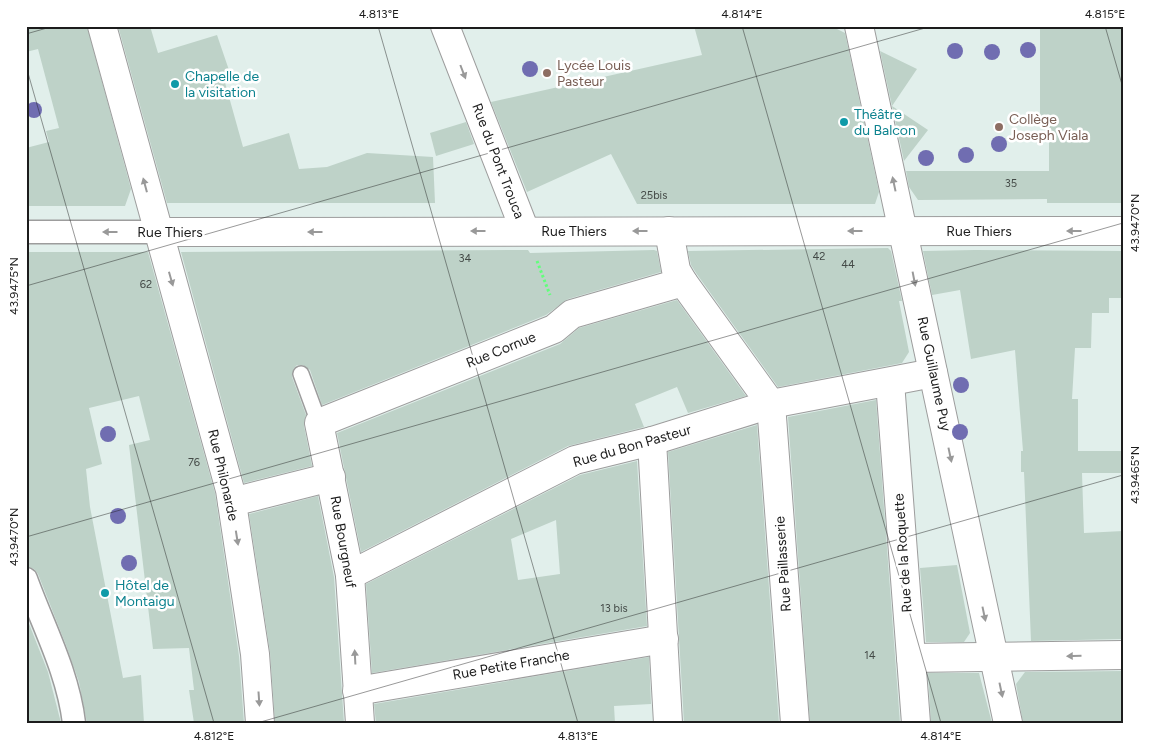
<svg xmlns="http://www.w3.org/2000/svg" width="1149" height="749" font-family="Figtree,sans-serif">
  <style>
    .building { fill: #bed2c8; fill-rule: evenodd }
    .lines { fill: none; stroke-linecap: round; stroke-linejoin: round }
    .service-casing { stroke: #9d9d9d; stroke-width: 18 }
    .pedestrian-casing { stroke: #9d9d9d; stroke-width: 25 }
    .minor-casing { stroke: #9d9d9d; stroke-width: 30 }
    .path { stroke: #61ff7b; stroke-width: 3; stroke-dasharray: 2.5 2.5; stroke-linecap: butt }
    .service { stroke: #fff; stroke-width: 15 }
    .pedestrian { stroke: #fff; stroke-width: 22 }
    .minor { stroke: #fff; stroke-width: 28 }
    .tree { fill: #706db1 }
    .oneway { fill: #999 }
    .ticks { fill: none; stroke: #1c1c1c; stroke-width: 1; stroke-opacity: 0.45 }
    .education-dot { fill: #8d6e63; stroke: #fff; stroke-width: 2 }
    .culture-dot { fill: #0f9aa8; stroke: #fff; stroke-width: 2 }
    .labels { text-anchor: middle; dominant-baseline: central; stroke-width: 5; stroke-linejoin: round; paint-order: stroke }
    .number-label { font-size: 11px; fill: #444a47 }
    .education-label { font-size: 14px; fill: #785e54; stroke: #fff; text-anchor: start }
    .culture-label { font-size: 14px; fill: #0d838f; stroke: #fff; text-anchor: start }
    .street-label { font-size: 14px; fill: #1c1c1c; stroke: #fff }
    .neatline { fill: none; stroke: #1c1c1c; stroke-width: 2 }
    .ticks-label { font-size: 12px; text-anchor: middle; fill: #1c1c1c }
  </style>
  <rect width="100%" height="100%" fill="#e1efeb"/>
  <!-- building -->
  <g class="building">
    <polygon points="26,26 87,26 131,189 125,206 26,206 26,148 49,142 46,131 59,128 38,49 26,52"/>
    <polygon points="118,26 150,26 158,53 217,35 231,76 224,79 243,147 289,133 299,169 327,167 367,153 433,157 435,203 167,203"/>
    <polygon points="694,26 831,26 845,33 879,192 875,204 637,204 611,154 527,192 491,102 702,55"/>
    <polygon points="1040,26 1123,26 1123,203 1047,203 1047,199 918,200 909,187 906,171 1049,171 1049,134 1040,121"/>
    <polygon points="880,51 917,69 892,106 928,130 904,161"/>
    <polygon points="466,122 474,144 436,156 430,133"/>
    <polygon points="888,248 891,251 902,301 899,301 909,352 902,363 778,387 696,273 691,265 688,251"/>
    <polygon points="528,250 530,253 654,250 657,251 661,272 568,299 546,315 322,405 310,370 303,365 297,365 294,368 292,377 306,415 304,426 312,466 244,483 181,252"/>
    <polygon points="975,250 1123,251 1123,298 1109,298 1109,313 1092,313 1091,348 1075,348 1072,399 1078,399 1078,451 1123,451 1123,473 1082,473 1084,533 1123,531 1123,639 1031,641 1024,472 1021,472 1021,451 1023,451 1015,350 971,359 960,290 932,295 923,251"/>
    <polygon points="26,252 148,252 215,493 239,656 244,723 194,723 189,690 194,690 189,648 153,649 129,445 150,440 139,396 89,408 102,464 86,469 90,507 123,678 141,675 144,723 87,723 79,682 66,645 38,574 34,569 26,566"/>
    <polygon points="677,300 746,396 688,413 677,387 635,404 644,427 568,446 361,552 337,433 560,344 579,328"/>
    <polygon points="876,400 900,723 810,723 788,417"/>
    <polygon points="757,425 779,723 684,723 668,452"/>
    <path d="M637,461L647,626L372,673L366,584L580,475ZM556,520L560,574L518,580L511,539Z"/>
    <polygon points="318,496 334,577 344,723 275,723 270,652 249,514"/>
    <polygon points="957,565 970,633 964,642 926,642 920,568"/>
    <polygon points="26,616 48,672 61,723 26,723"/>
    <polygon points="649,657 651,704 614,706 615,723 376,723 374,704"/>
    <polygon points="1123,671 1123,723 1023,723 1016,684 1025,672"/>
    <polygon points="928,673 979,673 992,723 931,723"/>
  </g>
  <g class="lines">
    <!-- service casing -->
    <g class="service-casing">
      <polyline id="service" points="301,374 319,423"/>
    </g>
    <!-- pedestrian casing -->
    <g class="pedestrian-casing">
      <g id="pedestrian">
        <polyline points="26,232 158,232"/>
        <path d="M26,579C43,626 68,672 74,723"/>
      </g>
    </g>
    <!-- minor casing -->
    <g class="minor-casing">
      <g id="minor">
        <polyline points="102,26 230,490 255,654 260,723"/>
        <polyline points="445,26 525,231"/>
        <polyline points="859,26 1008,723"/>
        <polyline points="669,231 676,270 683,282 771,404"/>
        <polyline points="158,232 1123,231"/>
        <polyline points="890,382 916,723"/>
        <polyline points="771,404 795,723"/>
        <polyline points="652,441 668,723"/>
        <polyline points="232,502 331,477"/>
        <polyline points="350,575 575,460 652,441 771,404 933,373"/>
        <polyline points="911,658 1123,655"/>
        <polyline points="357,691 664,639"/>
        <polyline points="360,723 350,575 319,423 554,329 572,314 683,282"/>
      </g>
    </g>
    <!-- path -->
    <polyline class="path" points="537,261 550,295"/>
    <!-- service -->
    <use href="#service" class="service"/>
    <!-- pedestrian -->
    <use href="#pedestrian" class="pedestrian"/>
    <!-- minor -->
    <use href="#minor" class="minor"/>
  </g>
  <!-- trees -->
  <g class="tree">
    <circle cx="1028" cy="50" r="8"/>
    <circle cx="955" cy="51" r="8"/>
    <circle cx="992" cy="52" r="8"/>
    <circle cx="530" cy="69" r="8"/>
    <circle cx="34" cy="110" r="8"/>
    <circle cx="999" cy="144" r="8"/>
    <circle cx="966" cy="155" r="8"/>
    <circle cx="926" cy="158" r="8"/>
    <circle cx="961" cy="385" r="8"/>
    <circle cx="960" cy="432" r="8"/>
    <circle cx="108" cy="434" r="8"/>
    <circle cx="118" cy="516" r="8"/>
    <circle cx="129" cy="563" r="8"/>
  </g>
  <!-- one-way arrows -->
  <defs><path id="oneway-solid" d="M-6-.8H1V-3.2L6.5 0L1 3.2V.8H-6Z" transform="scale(1.25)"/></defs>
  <g class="oneway">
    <use href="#oneway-solid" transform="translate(463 72) rotate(69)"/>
    <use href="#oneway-solid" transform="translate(894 184) rotate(-102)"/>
    <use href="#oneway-solid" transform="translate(145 185) rotate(-105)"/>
    <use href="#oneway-solid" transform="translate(478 231) rotate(180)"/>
    <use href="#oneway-solid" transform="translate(640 231) rotate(180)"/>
    <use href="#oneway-solid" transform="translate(855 231) rotate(180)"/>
    <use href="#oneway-solid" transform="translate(1074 231) rotate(180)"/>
    <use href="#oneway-solid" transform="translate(110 232) rotate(180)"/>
    <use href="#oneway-solid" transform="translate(315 232) rotate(180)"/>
    <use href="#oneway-solid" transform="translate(171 279) rotate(74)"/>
    <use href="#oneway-solid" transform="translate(914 279) rotate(79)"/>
    <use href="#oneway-solid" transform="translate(950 455) rotate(78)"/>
    <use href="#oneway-solid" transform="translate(237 538) rotate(81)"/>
    <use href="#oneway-solid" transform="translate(984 614) rotate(78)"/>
    <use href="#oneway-solid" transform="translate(1074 656) rotate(179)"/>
    <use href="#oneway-solid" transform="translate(355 657) rotate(-93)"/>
    <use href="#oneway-solid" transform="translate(1001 690) rotate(78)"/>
    <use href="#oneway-solid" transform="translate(259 699) rotate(86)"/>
  </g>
  <!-- ticks -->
  <path class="ticks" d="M378,26L578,723M742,26L941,723M1105,26L1123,88M26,34L54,26M26,66L214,723M26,286L932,26M26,537L1123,223M257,723L1123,475"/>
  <!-- markers -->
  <g class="education-dot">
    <circle cx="547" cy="73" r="5"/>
    <circle cx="999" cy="127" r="5"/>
  </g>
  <g class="culture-dot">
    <circle cx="175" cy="84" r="5"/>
    <circle cx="844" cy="122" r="5"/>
    <circle cx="105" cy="593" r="5"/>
  </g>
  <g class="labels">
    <!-- number labels -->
    <g class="number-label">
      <text x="1011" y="183">35</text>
      <text x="654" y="195">25bis</text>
      <text x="819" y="256">42</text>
      <text x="465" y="258">34</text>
      <text x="848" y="264">44</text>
      <text x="146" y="284">62</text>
      <text x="194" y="462">76</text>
      <text x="614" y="608">13 bis</text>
      <text x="870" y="655">14</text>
    </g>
    <!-- education labels -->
    <g class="education-label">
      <text x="557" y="65">Lycée Louis<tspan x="557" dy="16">Pasteur</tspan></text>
      <text x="1009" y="119">Collège<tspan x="1009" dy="16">Joseph Viala</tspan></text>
    </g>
    <!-- culture labels -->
    <g class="culture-label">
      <text x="185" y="76">Chapelle de<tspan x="185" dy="16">la visitation</tspan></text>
      <text x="854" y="114">Théâtre<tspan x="854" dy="16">du Balcon</tspan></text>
      <text x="115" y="585">Hôtel de<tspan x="115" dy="16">Montaigu</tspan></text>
    </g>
    <!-- street labels -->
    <g class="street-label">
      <text transform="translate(498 161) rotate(69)">Rue du Pont Trouca</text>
      <text x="574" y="231">Rue Thiers</text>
      <text x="979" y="231">Rue Thiers</text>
      <text x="170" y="232">Rue Thiers</text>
      <text transform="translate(501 350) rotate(-22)">Rue Cornue</text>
      <text transform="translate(934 374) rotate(78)">Rue Guillaume Puy</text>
      <text transform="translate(632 446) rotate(-16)">Rue du Bon Pasteur</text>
      <text transform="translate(223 475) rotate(77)">Rue Philonarde</text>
      <text transform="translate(343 542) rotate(80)">Rue Bourgneuf</text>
      <text transform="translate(903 553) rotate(-94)">Rue de la Roquette</text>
      <text transform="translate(783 564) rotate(-94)">Rue Paillasserie</text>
      <text transform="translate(511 665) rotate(-10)">Rue Petite Franche</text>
    </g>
  </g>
  <!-- border -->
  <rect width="1149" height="749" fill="none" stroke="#ffffff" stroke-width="55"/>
  <rect x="28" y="28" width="1094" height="694" class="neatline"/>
  <g class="ticks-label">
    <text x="379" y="18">4.813°E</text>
    <text x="742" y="18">4.814°E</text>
    <text x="1105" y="18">4.815°E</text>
    <text transform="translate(1135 223) rotate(-90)" y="4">43.9470°N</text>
    <text transform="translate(14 286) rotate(-90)" y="4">43.9475°N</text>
    <text transform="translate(1135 475) rotate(-90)" y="4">43.9465°N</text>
    <text transform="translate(14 537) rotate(-90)" y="4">43.9470°N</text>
    <text x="214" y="740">4.812°E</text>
    <text x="578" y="740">4.813°E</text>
    <text x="941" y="740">4.814°E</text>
  </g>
</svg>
